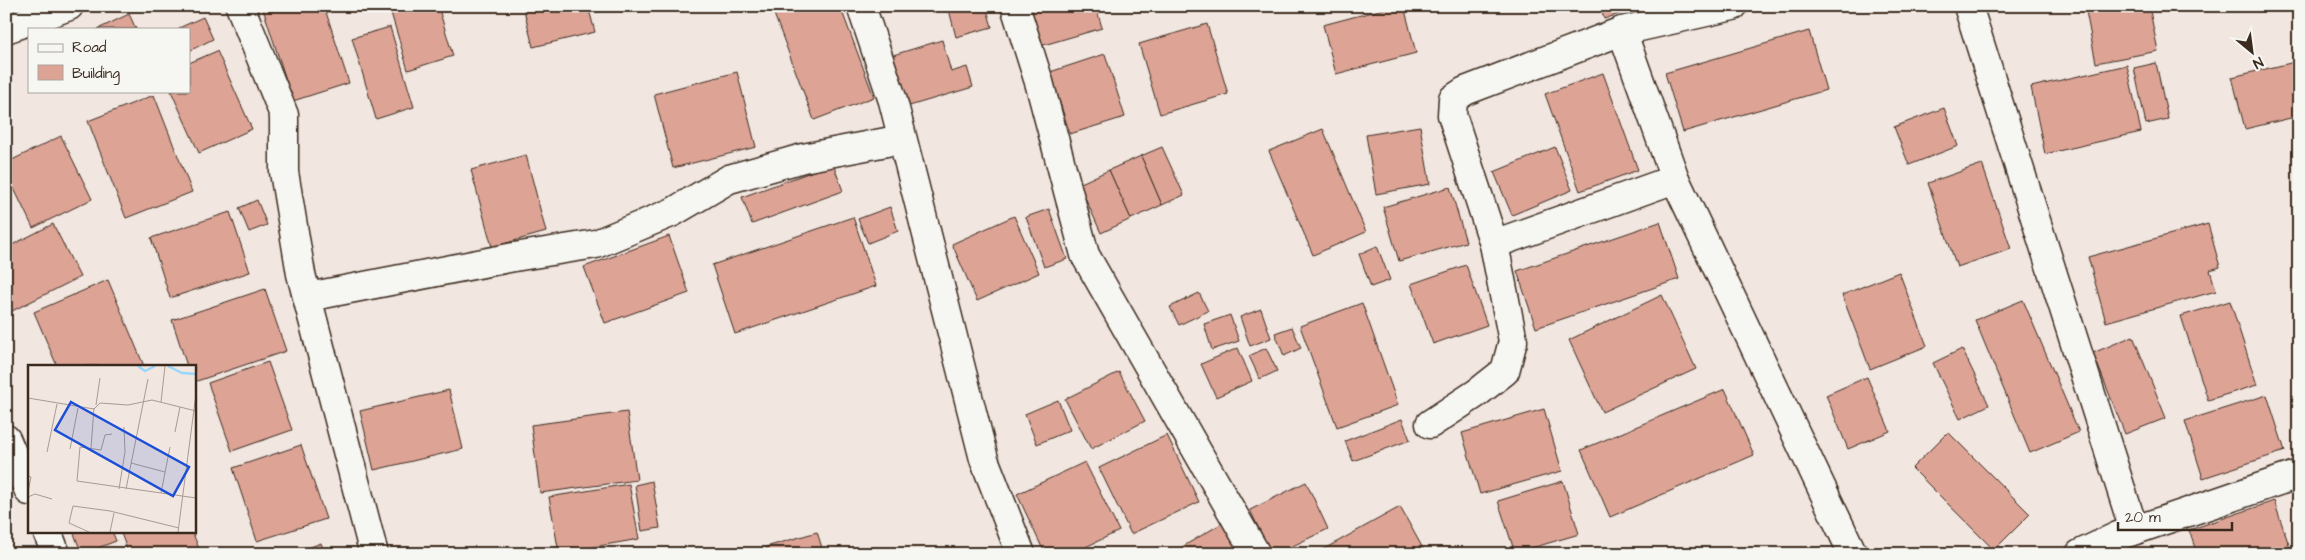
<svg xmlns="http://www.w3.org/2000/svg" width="2305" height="560" font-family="'Architects Daughter',sans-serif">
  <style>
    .building { fill: #dda496; stroke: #3b2a1e }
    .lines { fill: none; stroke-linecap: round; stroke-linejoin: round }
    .minor-casing { stroke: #3b2a1e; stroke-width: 31 }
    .minor { stroke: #f6f6f2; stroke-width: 28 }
    .inset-river { fill: none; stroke: #9ad7fb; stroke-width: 2.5 }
    .inset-road { fill: none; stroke: #a89b92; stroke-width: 1 }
    .view { fill: #1d4ed8; fill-opacity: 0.15; stroke: #1d4ed8; stroke-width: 2.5 }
    .inset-edge { fill: none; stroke: #3b2a1e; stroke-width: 2.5 }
  </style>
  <rect width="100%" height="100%" fill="#f1e6e0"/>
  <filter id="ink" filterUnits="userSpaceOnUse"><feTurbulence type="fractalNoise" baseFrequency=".02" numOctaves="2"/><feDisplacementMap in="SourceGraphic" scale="10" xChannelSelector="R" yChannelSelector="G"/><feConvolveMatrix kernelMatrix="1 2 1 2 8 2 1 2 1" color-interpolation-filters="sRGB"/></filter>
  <g filter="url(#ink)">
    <!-- building -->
    <g class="building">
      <polygon points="262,6 324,6 349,83 293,101"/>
      <polygon points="389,6 438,6 453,56 408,70"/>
      <polygon points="523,6 588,6 595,32 533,47"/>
      <polygon points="595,6 618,6 597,12"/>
      <polygon points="771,6 840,6 874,97 814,120"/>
      <polygon points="948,6 986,6 992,27 956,37"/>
      <polygon points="1025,6 1096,6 1102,28 1037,47"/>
      <polygon points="1395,6 1404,6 1416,53 1336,74 1323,25"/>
      <polygon points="1600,6 1643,6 1604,19"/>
      <polygon points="2085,6 2149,6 2158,51 2096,63"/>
      <polygon points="129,14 136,29 98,29"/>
      <polygon points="203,17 213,39 189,51 189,29 179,28"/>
      <polygon points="1207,24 1228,94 1160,114 1139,44"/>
      <polygon points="390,27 414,107 376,119 352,38"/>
      <polygon points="1809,31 1826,90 1683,132 1665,73"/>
      <polygon points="942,40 951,72 967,67 973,87 906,107 890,56"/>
      <polygon points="217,51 252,129 199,153 171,91 189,91 189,63"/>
      <polygon points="1105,54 1125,117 1070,134 1050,72"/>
      <polygon points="2299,61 2299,116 2245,129 2232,77"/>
      <polygon points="2156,63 2168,119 2146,124 2134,68"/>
      <polygon points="2127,65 2141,132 2045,154 2031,87"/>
      <polygon points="737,72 756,147 673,168 654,94"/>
      <polygon points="1603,73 1638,170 1580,191 1545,94"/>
      <polygon points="154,95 192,192 126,218 88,121"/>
      <polygon points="1944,108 1958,146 1909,165 1894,127"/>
      <polygon points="1420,126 1430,184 1376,194 1366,135"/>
      <polygon points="1323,129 1366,232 1313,255 1269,151"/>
      <polygon points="61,136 92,199 33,228 6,172 6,163"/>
      <polygon points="1162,147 1184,195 1162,205 1141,156"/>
      <polygon points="1555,147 1572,190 1512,215 1494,172"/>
      <polygon points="526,155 546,232 492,247 471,170"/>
      <polygon points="1141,156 1162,205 1131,219 1109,170"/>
      <polygon points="833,164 843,191 752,224 742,197"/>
      <polygon points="1982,164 2011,249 1957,267 1928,183"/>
      <polygon points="1109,170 1131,219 1101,233 1079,184"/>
      <polygon points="1450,187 1466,242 1399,261 1383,207"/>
      <polygon points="257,200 267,225 249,232 239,208"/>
      <polygon points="890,207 898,231 868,243 858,219"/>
      <polygon points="1049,209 1067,259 1044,267 1026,217"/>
      <polygon points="230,212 250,272 170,298 151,238"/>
      <polygon points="1014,216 1039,273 977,301 952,244"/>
      <polygon points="853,217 876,286 735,334 712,265"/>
      <polygon points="1660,222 1679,279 1536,328 1517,271"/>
      <polygon points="53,224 80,277 6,314 6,248"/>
      <polygon points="2208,224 2220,267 2210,270 2216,291 2106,322 2088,257"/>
      <polygon points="669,236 689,293 605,323 584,267"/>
      <polygon points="1377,246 1390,280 1371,287 1359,254"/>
      <polygon points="1466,265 1487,325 1433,344 1411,284"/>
      <polygon points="1899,272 1927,346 1870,369 1842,295"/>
      <polygon points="108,280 144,366 57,366 34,312"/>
      <polygon points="265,289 286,351 194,382 194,366 187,366 172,320"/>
      <polygon points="1199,293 1208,311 1179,325 1170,307"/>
      <polygon points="1662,295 1696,369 1602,412 1569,340"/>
      <polygon points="2023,300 2079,432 2030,453 1975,320"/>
      <polygon points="2230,301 2257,385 2208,400 2181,316"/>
      <polygon points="1362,303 1398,405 1337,427 1300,326"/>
      <polygon points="1261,309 1271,338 1250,346 1240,317"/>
      <polygon points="1230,315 1239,341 1212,350 1204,324"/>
      <polygon points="1292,327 1301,348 1284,356 1275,333"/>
      <polygon points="2133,336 2166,418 2125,434 2093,353"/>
      <polygon points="1238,348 1252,381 1216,397 1201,364"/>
      <polygon points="1266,348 1277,371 1260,379 1249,356"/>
      <polygon points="1962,349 1989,405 1960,419 1933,363"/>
      <polygon points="268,362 292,430 232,451 208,383"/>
      <polygon points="1119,372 1145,421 1091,449 1065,399"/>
      <polygon points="1867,377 1890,431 1848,449 1826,395"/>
      <polygon points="1725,389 1754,455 1610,517 1581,450"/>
      <polygon points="449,390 463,449 374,470 360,411"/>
      <polygon points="2267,395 2285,451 2203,478 2185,421"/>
      <polygon points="1058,400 1070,430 1037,444 1025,414"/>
      <polygon points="1544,409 1562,471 1480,494 1462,433"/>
      <polygon points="627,412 637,480 540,493 531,425"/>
      <polygon points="1402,419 1410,440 1353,461 1345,441"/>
      <polygon points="1948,432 2030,514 1994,550 1912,468"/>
      <polygon points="1167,435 1199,502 1131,534 1099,468"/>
      <polygon points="301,445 326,519 257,541 233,468"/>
      <polygon points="1085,462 1119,531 1071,554 1045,554 1017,494"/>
      <polygon points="652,481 660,528 642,531 635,485"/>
      <polygon points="1563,481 1579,534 1515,553 1498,501"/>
      <polygon points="1306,482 1328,529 1276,554 1271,554 1250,510"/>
      <polygon points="629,484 639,539 559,553 549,497"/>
      <polygon points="2274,501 2292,554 2197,554 2189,530"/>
      <polygon points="1400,507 1426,554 1315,554"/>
      <polygon points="1226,521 1245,554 1186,554 1182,547"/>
      <polygon points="73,531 112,531 116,541 82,554"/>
      <polygon points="120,531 192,531 201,554 129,554"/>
      <polygon points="817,532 824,554 768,554 766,547"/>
      <polygon points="321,543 325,554 292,554"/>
    </g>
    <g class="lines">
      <!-- minor casing -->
      <g class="minor-casing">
        <g id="minor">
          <polyline points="240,6 284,115 284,172 301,274 374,554"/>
          <polyline points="861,6 893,101 984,459 1021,554"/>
          <polyline points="1015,6 1039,82 1085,255 1256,554"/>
          <polyline points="1968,6 2134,530"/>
          <polyline points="6,29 69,6"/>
          <polyline points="1622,31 1675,179 1853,554"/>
          <polyline points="1494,244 1675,179"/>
          <polyline points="308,297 514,257 596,244 673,212 729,179 803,158 902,139"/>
          <polyline points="1430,424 1477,393 1505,371 1513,341 1494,244 1452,115 1453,99 1465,91 1622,31 1733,6"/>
          <polyline points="6,439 29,491"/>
          <polyline points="47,531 56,554"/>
          <polyline points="2080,554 2118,536 2299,474"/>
        </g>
      </g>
      <!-- minor -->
      <use href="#minor" class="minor"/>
    </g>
  </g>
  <!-- overview -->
  <g transform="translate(28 365)">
    <rect width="168" height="168" fill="#f1e6e0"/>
    <path class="inset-river" d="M110,1L117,6L127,1M140,1L154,8L168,9"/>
    <path class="inset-road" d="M0,33L66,44L72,38L100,40L124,35L168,46M133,37L137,1M68,40L72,13M147,67L152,42M84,69L77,70L73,85L52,82L49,116L168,133M63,83L66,43M42,84L50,43M19,87L29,39M103,98L137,107M0,111L3,112L0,127M91,124L97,87L96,62M98,124L120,14M133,128L142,82M0,132L7,129L24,134M61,167L41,158L45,141L82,146L151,163M82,167L86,148M150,167L168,29"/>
    <path class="view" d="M43,37L161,102L145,131L27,65Z"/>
    <rect width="168" height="168" class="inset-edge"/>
  </g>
  <!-- margin -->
  <rect width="2305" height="560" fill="none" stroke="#f6f6f2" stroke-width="25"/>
  <rect x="12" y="12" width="2280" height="535" fill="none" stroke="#3b2a1e" stroke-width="2" filter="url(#ink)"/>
  <!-- legend -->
  <rect x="28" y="28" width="162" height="65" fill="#f6f6f2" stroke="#aba49d"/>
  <rect x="38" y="44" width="25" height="8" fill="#f6f6f2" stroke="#aba49d"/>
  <text x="72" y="52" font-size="15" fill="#3b2a1e">Road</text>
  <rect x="38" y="65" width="25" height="15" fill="#dda496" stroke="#aba49d"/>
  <text x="72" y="78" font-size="15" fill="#3b2a1e">Building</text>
  <!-- north arrow -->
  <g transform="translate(2252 52) rotate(151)" stroke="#f6f6f2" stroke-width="4" paint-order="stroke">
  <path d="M0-4L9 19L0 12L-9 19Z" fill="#3b2a1e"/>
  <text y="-8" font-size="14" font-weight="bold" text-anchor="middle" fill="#3b2a1e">N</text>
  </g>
  <!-- scale -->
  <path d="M2118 522v8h114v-8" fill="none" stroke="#3b2a1e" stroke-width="2.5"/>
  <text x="2125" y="522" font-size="15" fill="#3b2a1e" stroke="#f6f6f2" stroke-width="4" paint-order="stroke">20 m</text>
</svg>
